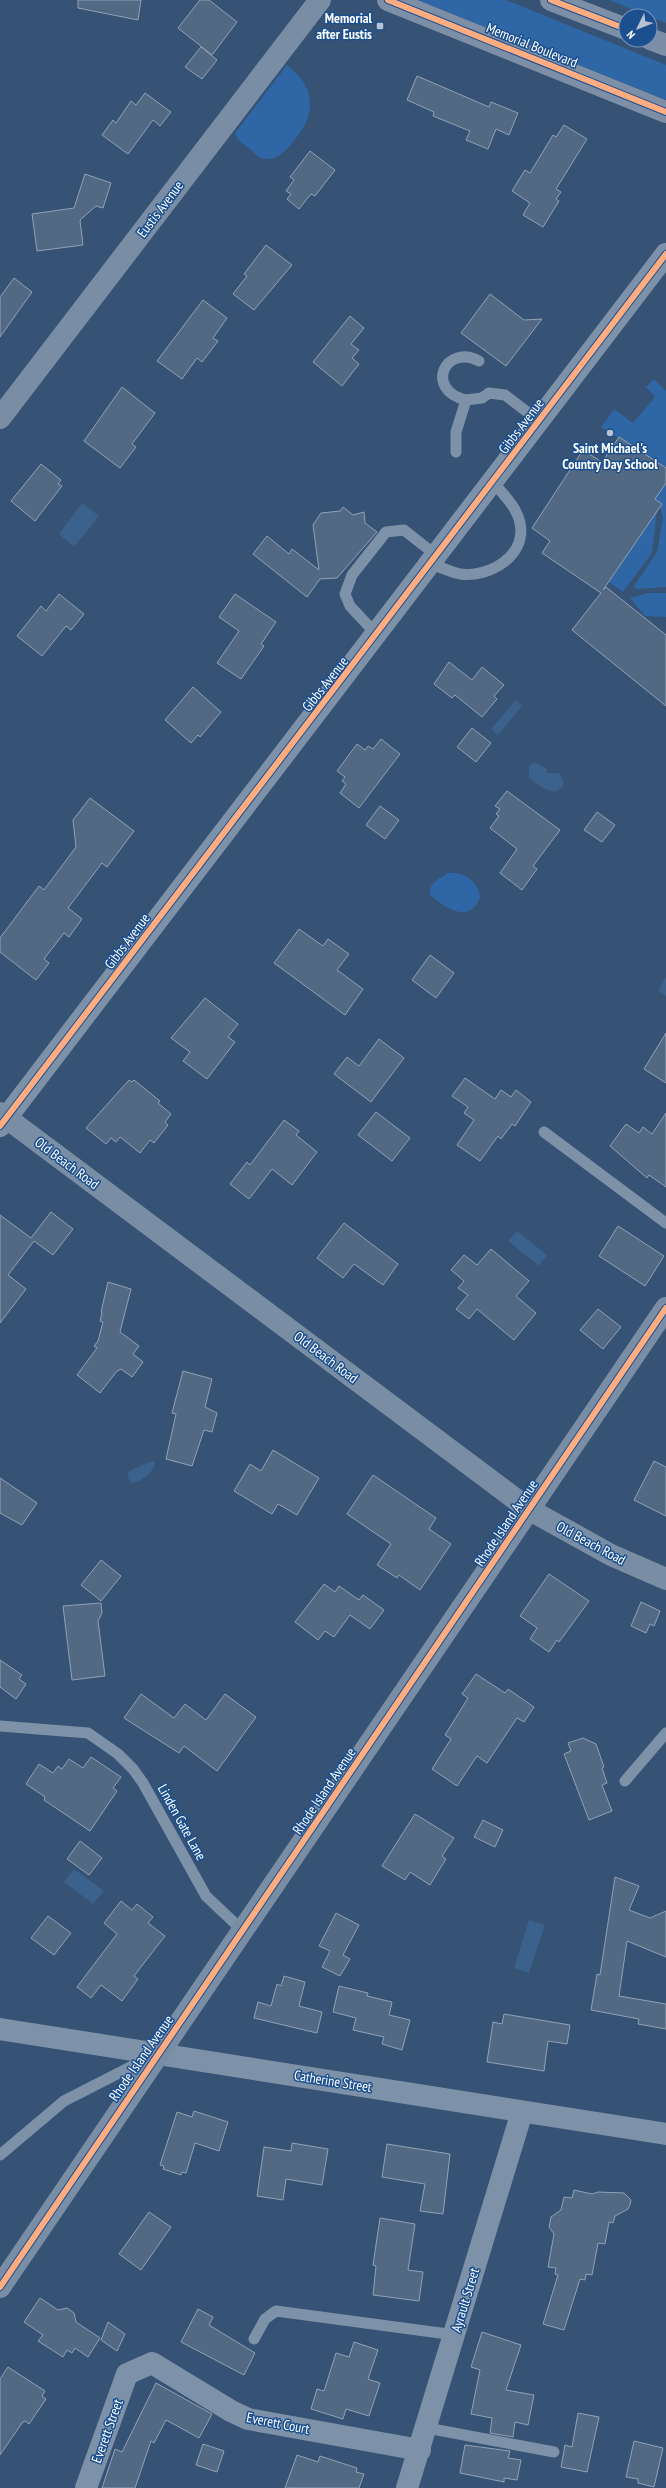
<svg xmlns="http://www.w3.org/2000/svg" width="666" height="2488" font-family="'PT Sans Narrow',sans-serif">
  <style>
    .green { fill: #2f66a5 }
    .water { fill: #3b618d }
    .building { fill: #526984; stroke: #92a2b6 }
    .lines { fill: none; stroke-linecap: round; stroke-linejoin: round }
    .lane { stroke: #7d92a8; stroke-width: 11 }
    .street { stroke: #7d92a8; stroke-width: 22 }
    .secondary { stroke: #798da4; stroke-width: 22 }
    .primary { stroke: #7d8ea7; stroke-width: 22 }
    .cycleway-casing { stroke: #1b4f8f; stroke-width: 8 }
    .cycleway { stroke: #ffac80; stroke-width: 6 }
    .poi-dot { fill: #b9c2ce; stroke: #1b4f8f; stroke-width: 1.5 }
    .labels { text-anchor: middle; dominant-baseline: central; stroke-width: 3; stroke-linejoin: round; paint-order: stroke }
    .poi-label { font-size: 14px; font-weight: bold; fill: #fff; stroke: #1b4f8f; text-anchor: end }
    .street-label { font-size: 14px; fill: #fff; stroke: #1b4f8f }
  </style>
  <rect width="100%" height="100%" fill="#365274"/>
  <!-- green -->
  <g class="green">
    <polygon points="417,0 506,0 666,65 666,100"/>
    <polygon points="609,0 666,0 666,23"/>
    <path d="M287,65C317,89 317,115 292,143C286,151 277,159 267,159C260,159 254,153 249,148C243,144 237,140 235,133Z"/>
    <polygon points="654,379 666,391 666,468 601,427 614,409 633,423 655,397 646,387"/>
    <polygon points="666,483 666,587 636,589 634,586 657,552 663,517 660,507 662,504 655,499"/>
    <polygon points="657,511 652,553 623,592 609,582"/>
    <polygon points="647,593 666,593 666,617 645,616 630,598"/>
    <path d="M448,873C464,871 478,881 480,897C469,926 445,907 430,895C428,883 439,879 448,873Z"/>
  </g>
  <!-- water -->
  <g class="water">
    <polygon points="82,503 99,516 74,547 59,534"/>
    <polygon points="516,700 522,706 498,735 491,729"/>
    <path d="M535,762L547,769L546,773H559L564,783C558,801 540,786 529,778V766Z"/>
    <polygon points="666,977 666,996 658,991"/>
    <polygon points="517,1231 547,1255 539,1266 508,1241"/>
    <path d="M151,1461H154L155,1464C153,1472 139,1484 131,1483L127,1475L129,1471Z"/>
    <polygon points="74,1869 104,1891 93,1904 64,1882"/>
    <polygon points="529,1920 545,1925 529,1973 514,1968"/>
  </g>
  <!-- building -->
  <g class="building">
    <polygon points="78,0 141,0 138,20 78,8"/>
    <polygon points="200,0 209,0 237,22 212,55 178,28"/>
    <polygon points="201,47 217,60 202,79 185,67"/>
    <polygon points="417,76 489,107 491,102 518,113 509,135 496,129 488,149 466,140 470,131 433,116 434,112 407,100"/>
    <polygon points="145,93 171,112 160,126 153,120 128,154 102,135 113,120 116,123 131,101 136,105"/>
    <polygon points="564,125 587,139 556,189 561,192 556,199 559,201 543,227 523,215 530,203 512,191 525,170 530,173 553,135 556,137"/>
    <polygon points="310,151 335,170 315,196 311,194 299,209 287,199 291,194 286,191 294,180 290,177"/>
    <polygon points="85,174 111,183 103,208 96,206 80,220 83,245 37,251 32,214 74,208"/>
    <polygon points="266,245 292,265 254,310 233,294 247,276 244,274"/>
    <polygon points="14,278 32,292 0,337 0,297"/>
    <polygon points="490,294 524,320 542,319 506,366 461,333"/>
    <polygon points="203,300 227,318 213,338 218,341 202,362 197,358 182,379 157,361"/>
    <polygon points="350,316 364,328 351,344 359,350 352,358 359,364 342,386 313,362"/>
    <polygon points="122,387 155,413 132,444 136,447 120,468 84,441"/>
    <polygon points="619,437 666,468 666,483 655,499 662,504 603,590 606,587 666,635 666,706 572,630 601,593 542,553 550,541 532,528 583,450 602,462"/>
    <polygon points="41,464 61,480 58,484 62,486 35,521 11,501"/>
    <polygon points="343,507 353,515 364,512 365,523 377,532 337,578 320,579 307,597 253,554 267,536 289,554 292,549 319,570 313,525 321,513 340,511"/>
    <polygon points="59,594 84,614 71,630 66,626 42,656 17,636 41,606 46,611"/>
    <polygon points="235,594 276,622 261,644 264,646 241,679 217,663 239,631 219,617"/>
    <polygon points="449,662 472,680 482,667 504,685 494,696 497,699 482,717 455,695 452,698 434,684"/>
    <polygon points="193,687 221,712 200,737 198,735 191,743 165,720"/>
    <polygon points="472,728 491,743 476,762 457,747"/>
    <polygon points="381,739 400,754 359,808 340,793 346,784 342,781 345,777 337,771 357,744 365,750 368,746 373,749"/>
    <polygon points="507,791 560,830 533,866 537,869 522,890 500,873 517,849 490,828 499,816 496,814 500,809 495,806"/>
    <polygon points="90,798 134,831 107,867 102,863 68,908 82,919 69,937 64,933 44,959 49,963 36,980 0,952 0,938 39,886 44,890 76,847 73,820"/>
    <polygon points="380,806 399,820 385,839 366,825"/>
    <polygon points="597,812 615,825 602,842 584,830"/>
    <polygon points="299,929 323,946 328,939 349,954 337,970 363,989 345,1015 274,963"/>
    <polygon points="430,955 454,973 436,998 412,980"/>
    <polygon points="205,998 238,1024 228,1037 235,1042 207,1079 183,1061 190,1052 171,1038"/>
    <polygon points="666,1033 666,1083 644,1069"/>
    <polygon points="379,1039 404,1058 371,1102 334,1074 347,1057 359,1066"/>
    <polygon points="465,1078 495,1099 501,1090 511,1097 516,1090 531,1102 515,1126 512,1124 501,1139 498,1136 480,1161 457,1145 474,1120 464,1113 468,1107 452,1096"/>
    <polygon points="129,1080 132,1082 134,1080 160,1101 158,1103 171,1114 165,1122 168,1125 154,1143 150,1140 140,1153 120,1137 116,1142 111,1138 106,1144 86,1128"/>
    <polygon points="376,1112 410,1138 392,1161 358,1135"/>
    <polygon points="666,1113 666,1187 649,1175 647,1178 610,1146 626,1124 639,1133 643,1127 652,1134"/>
    <polygon points="284,1120 299,1131 296,1135 317,1152 292,1185 272,1169 249,1199 230,1184 247,1162 250,1165"/>
    <polygon points="51,1212 73,1229 53,1255 34,1241 8,1275 26,1289 0,1323 0,1215 31,1238"/>
    <polygon points="344,1223 398,1264 383,1285 354,1264 343,1278 317,1258"/>
    <polygon points="618,1226 664,1256 645,1286 599,1256"/>
    <polygon points="491,1249 529,1281 516,1296 536,1313 514,1340 477,1309 469,1319 456,1309 468,1295 458,1288 464,1281 451,1270 464,1255 477,1265"/>
    <polygon points="108,1282 131,1289 120,1332 139,1346 133,1354 143,1362 132,1377 121,1369 117,1371 100,1393 77,1375 97,1348 94,1346 98,1341 103,1322 100,1321 102,1313 101,1312"/>
    <polygon points="598,1309 621,1327 603,1349 580,1330"/>
    <polygon points="183,1371 212,1379 205,1407 217,1413 212,1432 204,1430 192,1466 166,1459 176,1414 172,1413"/>
    <polygon points="273,1450 319,1478 297,1515 278,1504 272,1514 234,1491 250,1464 261,1471"/>
    <polygon points="654,1461 666,1467 666,1516 634,1500"/>
    <polygon points="373,1475 436,1518 429,1529 451,1544 420,1590 399,1575 397,1578 377,1565 391,1544 347,1514"/>
    <polygon points="0,1478 37,1503 22,1525 0,1513"/>
    <polygon points="101,1560 121,1576 101,1601 81,1585"/>
    <polygon points="549,1574 589,1601 559,1642 557,1640 549,1652 530,1639 537,1628 520,1616"/>
    <polygon points="324,1584 335,1592 339,1586 359,1600 363,1595 384,1610 370,1629 350,1615 334,1637 325,1631 318,1640 295,1622"/>
    <polygon points="641,1602 660,1611 654,1626 650,1624 646,1633 631,1626"/>
    <polygon points="101,1603 102,1613 98,1621 105,1676 72,1680 63,1606"/>
    <polygon points="0,1660 22,1675 19,1679 26,1684 16,1699 0,1687"/>
    <polygon points="476,1674 505,1693 508,1689 534,1707 524,1722 517,1718 487,1763 477,1756 457,1786 432,1769 451,1739 445,1735 468,1698 462,1694"/>
    <polygon points="141,1694 174,1718 185,1704 206,1720 225,1694 256,1717 217,1771 184,1746 179,1753 124,1718"/>
    <polygon points="583,1738 596,1744 604,1767 602,1768 607,1783 602,1785 612,1811 589,1820 564,1754 571,1751 568,1743"/>
    <polygon points="91,1757 121,1777 113,1788 117,1791 90,1831 44,1800 45,1797 26,1784 39,1764 53,1773 58,1766 62,1769 69,1759 83,1768"/>
    <polygon points="415,1814 454,1838 442,1856 446,1859 430,1885 410,1872 405,1880 382,1866"/>
    <polygon points="483,1820 503,1830 495,1847 474,1837"/>
    <polygon points="80,1841 102,1858 89,1875 67,1859"/>
    <polygon points="615,1877 639,1886 629,1910 650,1918 666,1911 666,1957 627,1941 619,1996 666,2004 666,2029 638,2024 639,2019 591,2010 597,1974 600,1975"/>
    <polygon points="121,1901 132,1910 137,1904 153,1917 148,1923 165,1936 134,1976 138,1979 122,2001 101,1985 91,1998 77,1987 117,1934 104,1923"/>
    <polygon points="336,1913 359,1925 343,1955 350,1959 340,1976 322,1967 330,1951 319,1946"/>
    <polygon points="48,1916 71,1933 54,1955 31,1938"/>
    <polygon points="284,1976 305,1982 299,2006 322,2012 317,2033 254,2018 258,2002 271,2006 277,1984 281,1986"/>
    <polygon points="339,1986 368,1993 367,1996 392,2002 389,2015 410,2020 402,2050 382,2044 384,2037 353,2030 356,2018 333,2012"/>
    <polygon points="504,2014 570,2025 567,2044 548,2041 544,2071 487,2062 493,2022 502,2024"/>
    <polygon points="194,2111 228,2122 219,2151 195,2143 186,2173 182,2172 181,2175 163,2169 164,2166 160,2165 177,2112 192,2117"/>
    <polygon points="292,2143 328,2149 322,2185 286,2179 283,2200 257,2196 264,2147 291,2151"/>
    <polygon points="387,2144 450,2154 443,2214 420,2211 425,2184 382,2177"/>
    <polygon points="574,2190 592,2194 598,2192 624,2193 631,2200 630,2205 628,2209 615,2216 613,2223 609,2222 605,2244 598,2243 592,2275 586,2274 585,2280 580,2279 564,2330 543,2324 558,2275 555,2274 556,2268 548,2267 554,2234 549,2227 551,2217 561,2210 564,2197 572,2198"/>
    <polygon points="149,2212 171,2227 141,2270 119,2254"/>
    <polygon points="380,2218 415,2224 408,2270 423,2272 419,2301 373,2295 376,2266 373,2265"/>
    <polygon points="40,2298 58,2310 67,2308 74,2313 76,2322 100,2338 88,2357 75,2348 72,2353 67,2350 63,2357 38,2341 43,2335 24,2322"/>
    <polygon points="198,2309 213,2317 209,2325 255,2353 244,2375 181,2342"/>
    <polygon points="108,2322 125,2334 117,2351 101,2340"/>
    <polygon points="482,2332 521,2345 506,2390 534,2395 528,2425 515,2422 513,2437 490,2433 492,2418 471,2414 480,2370 471,2367"/>
    <polygon points="354,2342 378,2350 368,2379 380,2383 369,2416 346,2409 343,2419 311,2409 317,2389 324,2391 336,2353 349,2357"/>
    <polygon points="8,2367 45,2391 42,2396 46,2399 29,2424 25,2421 22,2423 0,2455 0,2379"/>
    <polygon points="156,2383 212,2414 199,2438 166,2420 154,2443 151,2441 135,2488 102,2488 115,2449 122,2452"/>
    <polygon points="578,2413 599,2417 587,2472 561,2467 565,2445 572,2447"/>
    <polygon points="634,2441 663,2448 654,2487 638,2483 638,2479 626,2477"/>
    <polygon points="203,2444 224,2451 217,2472 196,2465"/>
    <polygon points="465,2445 510,2451 508,2458 521,2460 517,2480 504,2478 504,2482 460,2473"/>
    <polygon points="297,2455 318,2462 320,2456 357,2468 356,2472 364,2474 359,2488 285,2488"/>
  </g>
  <g class="lines">
    <!-- lane -->
    <g class="lane">
      <path d="M466,400C424,390 445,343 479,361"/>
      <polyline points="456,452 456,432 466,400 482,398 489,393 505,395 539,421"/>
      <path d="M431,564C440,567 451,572 460,574C489,578 527,556 520,523C517,507 503,494 493,482"/>
      <polyline points="377,635 350,606 345,594 352,575 386,532 404,530 437,556"/>
      <polyline points="544,1132 666,1223"/>
      <polyline points="0,1726 88,1733 118,1754 133,1769 143,1783 206,1896 243,1931"/>
      <polyline points="625,1781 666,1733"/>
      <polyline points="0,2155 64,2101 152,2056"/>
      <polyline points="254,2339 265,2319 276,2311 455,2335"/>
      <polyline points="427,2428 554,2452"/>
    </g>
    <!-- street -->
    <g class="street">
      <polyline points="0,1126 666,254"/>
      <polyline points="0,2029 666,2134"/>
      <polyline points="86,2488 127,2374 152,2363 231,2411 248,2419 420,2450"/>
      <polyline points="407,2488 522,2112"/>
    </g>
    <!-- secondary -->
    <g class="secondary">
      <polyline points="0,418 320,0"/>
      <polyline points="0,1113 530,1510 611,1555 666,1579"/>
      <polyline points="0,2287 666,1308"/>
    </g>
    <!-- primary -->
    <g class="primary">
      <polyline points="388,0 666,112"/>
      <polyline points="551,0 626,29"/>
      <polyline points="650,39 666,45"/>
    </g>
    <!-- cycleway casing -->
    <g class="cycleway-casing">
      <g id="cycleway">
        <polyline points="388,0 666,112"/>
        <polyline points="551,0 626,29"/>
        <polyline points="0,1126 666,254"/>
        <polyline points="0,2287 666,1308"/>
      </g>
    </g>
    <!-- cycleway -->
    <use href="#cycleway" class="cycleway"/>
  </g>
  <!-- markers -->
  <g class="poi-dot">
    <rect x="376" y="22" width="8" height="8" rx="2"/>
    <circle cx="610" cy="433" r="4"/>
  </g>
  <g class="labels">
    <!-- poi labels -->
    <g class="poi-label">
      <text x="372" y="18">Memorial<tspan x="372" dy="16">after Eustis</tspan></text>
      <text x="610" y="448" text-anchor="middle">Saint Michael's<tspan x="610" dy="16">Country Day School</tspan></text>
    </g>
    <!-- street labels -->
    <g class="street-label">
      <text transform="translate(532 45) rotate(22)">Memorial Boulevard</text>
      <text transform="translate(160 209) rotate(-53)">Eustis Avenue</text>
      <text transform="translate(521 426) rotate(-53)">Gibbs Avenue</text>
      <text transform="translate(325 684) rotate(-52)">Gibbs Avenue</text>
      <text transform="translate(127 941) rotate(-53)">Gibbs Avenue</text>
      <text transform="translate(67 1163) rotate(37)">Old Beach Road</text>
      <text transform="translate(326 1357) rotate(37)">Old Beach Road</text>
      <text transform="translate(506 1523) rotate(-56)">Rhode Island Avenue</text>
      <text transform="translate(591 1543) rotate(28)">Old Beach Road</text>
      <text transform="translate(324 1791) rotate(-56)">Rhode Island Avenue</text>
      <text transform="translate(182 1822) rotate(61)">Linden Gate Lane</text>
      <text transform="translate(141 2058) rotate(-55)">Rhode Island Avenue</text>
      <text transform="translate(333 2081) rotate(9)">Catherine Street</text>
      <text transform="translate(465 2300) rotate(-73)">Ayrault Street</text>
      <text transform="translate(278 2423) rotate(11)">Everett Court</text>
      <text transform="translate(107 2431) rotate(-70)">Everett Street</text>
    </g>
  </g>
  <!-- north arrow -->
  <g transform="translate(638 28) rotate(227)"><circle r="19" fill="#1b4f8f" stroke="#7695bc"/>
  <path d="M0-3L7 15L0 10L-7 15Z" fill="#b9c2ce"/>
  <text y="-6" font-size="11" font-weight="bold" text-anchor="middle" fill="#ffffff">N</text>
  </g>
</svg>
